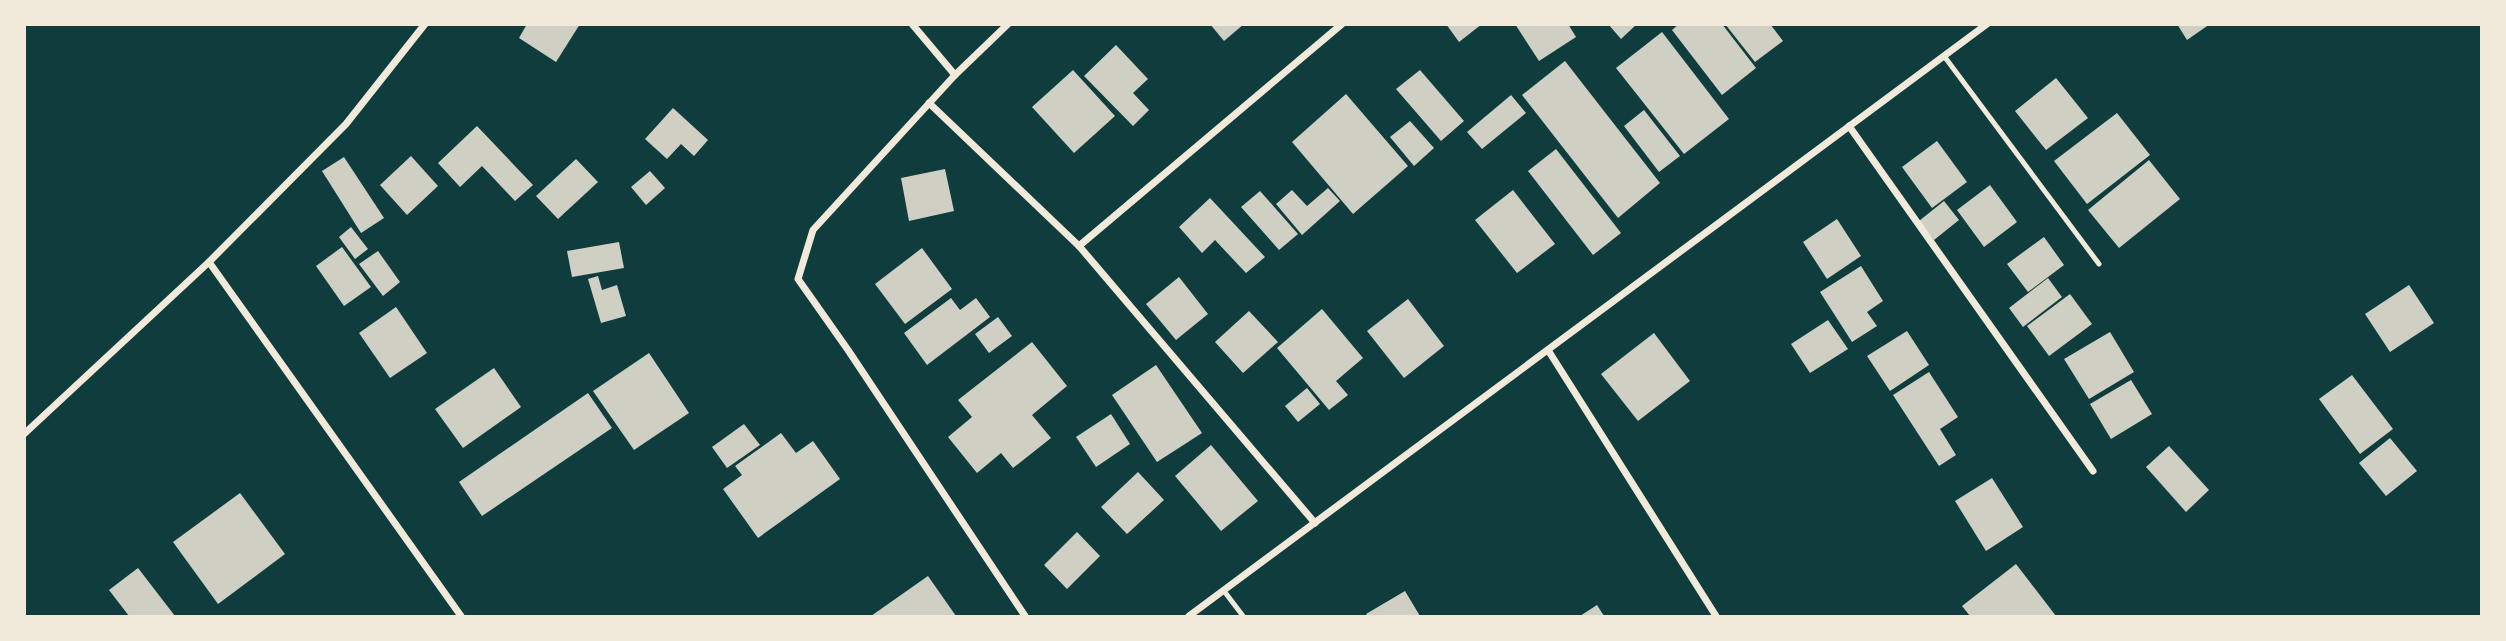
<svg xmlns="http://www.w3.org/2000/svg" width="2506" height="641" font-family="Jost,sans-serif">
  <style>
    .building { fill: #cfcfc3 }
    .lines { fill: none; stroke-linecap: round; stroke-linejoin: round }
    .service { stroke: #f1e9da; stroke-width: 5 }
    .minor { stroke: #f1e9da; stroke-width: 7 }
  </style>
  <rect width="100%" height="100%" fill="#0f3d3e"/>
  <!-- building -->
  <g class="building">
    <polygon points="527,24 580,24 556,62 519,38"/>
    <polygon points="1210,24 1244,24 1224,41"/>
    <polygon points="1446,24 1482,24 1459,42"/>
    <polygon points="1515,24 1568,24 1576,37 1539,61"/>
    <polygon points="1608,24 1637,24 1621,39"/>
    <polygon points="1679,24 1722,24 1756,68 1722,95 1672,30"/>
    <polygon points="1725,24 1770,24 1783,41 1755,62"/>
    <polygon points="2177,24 2210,24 2187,40"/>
    <polygon points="1662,32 1729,119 1684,154 1616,68"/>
    <polygon points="1116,45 1148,79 1133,93 1149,110 1133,126 1084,76"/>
    <polygon points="1565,61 1660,183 1618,218 1522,95"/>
    <polygon points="1073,70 1115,116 1074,153 1032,107"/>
    <polygon points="1420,70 1464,121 1441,141 1396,89"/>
    <polygon points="2056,78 2088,118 2046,150 2015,111"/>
    <polygon points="1346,94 1408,166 1353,214 1292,142"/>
    <polygon points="1511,95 1526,113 1482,149 1467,132"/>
    <polygon points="673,108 708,140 694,156 681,144 667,159 645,139"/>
    <polygon points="1644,110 1680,156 1659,172 1624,126"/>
    <polygon points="2117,113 2150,155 2087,204 2054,161"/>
    <polygon points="1410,121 1434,148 1414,166 1390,137"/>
    <polygon points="477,126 533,185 515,201 482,166 460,187 438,163"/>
    <polygon points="1937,141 1967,182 1932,208 1902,167"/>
    <polygon points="1556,149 1621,233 1593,255 1528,171"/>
    <polygon points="411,156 438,186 407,215 380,185"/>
    <polygon points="344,157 384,218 361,233 322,171"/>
    <polygon points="576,159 598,182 558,219 536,196"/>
    <polygon points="2149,160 2180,199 2119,248 2088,210"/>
    <polygon points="945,169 954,211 909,221 901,178"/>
    <polygon points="650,171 665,188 646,205 631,187"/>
    <polygon points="1990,185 2017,222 1984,247 1957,210"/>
    <polygon points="1328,188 1340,201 1302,235 1276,204 1292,190 1307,206"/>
    <polygon points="1513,190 1555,244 1517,273 1475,220"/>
    <polygon points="1260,191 1298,234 1279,250 1241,207"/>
    <polygon points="1210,198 1265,257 1246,273 1215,240 1202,253 1179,227"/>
    <polygon points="1944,201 1959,220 1934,240 1919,221"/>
    <polygon points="1837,219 1861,256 1827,279 1803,242"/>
    <polygon points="351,227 368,249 355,259 339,237"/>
    <polygon points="2044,237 2064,265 2028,292 2007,264"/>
    <polygon points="619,242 624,268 572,277 567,251"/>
    <polygon points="342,247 371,287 344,306 316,266"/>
    <polygon points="922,248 952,289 905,324 875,284"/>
    <polygon points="378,251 400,282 383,296 359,264"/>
    <polygon points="1861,266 1883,301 1867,312 1877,326 1852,342 1820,292"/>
    <polygon points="598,276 602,290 617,285 626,316 601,323 588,279"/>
    <polygon points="1179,277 1208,314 1176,340 1146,304"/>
    <polygon points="2048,278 2062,297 2023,327 2009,308"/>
    <polygon points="2409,285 2434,323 2390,352 2365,314"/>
    <polygon points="2070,294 2092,324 2049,356 2027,326"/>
    <polygon points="951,298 960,310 976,298 990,317 927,365 904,333"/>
    <polygon points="1408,299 1444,346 1404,378 1367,331"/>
    <polygon points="396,307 427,353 390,378 359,333"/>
    <polygon points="1322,309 1363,358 1336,381 1348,395 1329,410 1277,348"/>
    <polygon points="1249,311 1278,342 1243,373 1215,342"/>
    <polygon points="998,317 1012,336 989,353 975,334"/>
    <polygon points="1828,320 1848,349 1810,373 1791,344"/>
    <polygon points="1907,331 1929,365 1890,391 1867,356"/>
    <polygon points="2110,332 2134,372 2089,399 2064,359"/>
    <polygon points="1654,333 1690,381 1638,421 1601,374"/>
    <polygon points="1032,342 1067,386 1032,415 1051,438 1013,468 1001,453 977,473 948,437 972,417 958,400"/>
    <polygon points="649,353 689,413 634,450 593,391"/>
    <polygon points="1156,365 1202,433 1157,462 1112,395"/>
    <polygon points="494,368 521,407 463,448 435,409"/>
    <polygon points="1929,372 1958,417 1940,429 1956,455 1939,466 1893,395"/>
    <polygon points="2352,375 2393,429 2360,454 2319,399"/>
    <polygon points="2131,380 2152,414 2111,439 2090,404"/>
    <polygon points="1307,388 1320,404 1298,422 1285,406"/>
    <polygon points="588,393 612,428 482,516 459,482"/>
    <polygon points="1111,414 1130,444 1096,467 1076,437"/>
    <polygon points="744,424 760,445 727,468 712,447"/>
    <polygon points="781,433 796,453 813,441 840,479 758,538 723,489 742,475 735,466"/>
    <polygon points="2390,438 2417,471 2386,496 2359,463"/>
    <polygon points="1211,445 1258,501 1221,531 1175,476"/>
    <polygon points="2169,446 2209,490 2186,512 2146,467"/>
    <polygon points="1138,472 1164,500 1127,534 1101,507"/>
    <polygon points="1992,478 2023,527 1986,551 1955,501"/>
    <polygon points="240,493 285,554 218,604 173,542"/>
    <polygon points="1077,532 1100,556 1067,589 1044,565"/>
    <polygon points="2016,564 2056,616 1970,616 1962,606"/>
    <polygon points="138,568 175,616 129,616 109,590"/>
    <polygon points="928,576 956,616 871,616"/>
    <polygon points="1405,591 1420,616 1368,616 1366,614"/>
    <polygon points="1597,605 1604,616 1580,616"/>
  </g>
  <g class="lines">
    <!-- service -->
    <g class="service">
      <polyline points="1944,56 2099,264"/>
      <polyline points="1224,591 1243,616"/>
    </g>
    <!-- minor -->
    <g class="minor">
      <polyline points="912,24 955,75"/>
      <polyline points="1008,24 955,75 813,230 798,279 848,350 1025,616"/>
      <polyline points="929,103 1079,246 1315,523"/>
      <polyline points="1849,126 2093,471"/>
      <polyline points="1079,246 1342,24"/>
      <polyline points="209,262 461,616"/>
      <polyline points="1548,350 1716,616"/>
      <polyline points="24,434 209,262 346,124 425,24"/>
      <polyline points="1189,616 1987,24"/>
    </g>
  </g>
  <!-- border -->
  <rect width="2506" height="641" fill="none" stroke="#f1e9da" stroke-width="52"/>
</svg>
